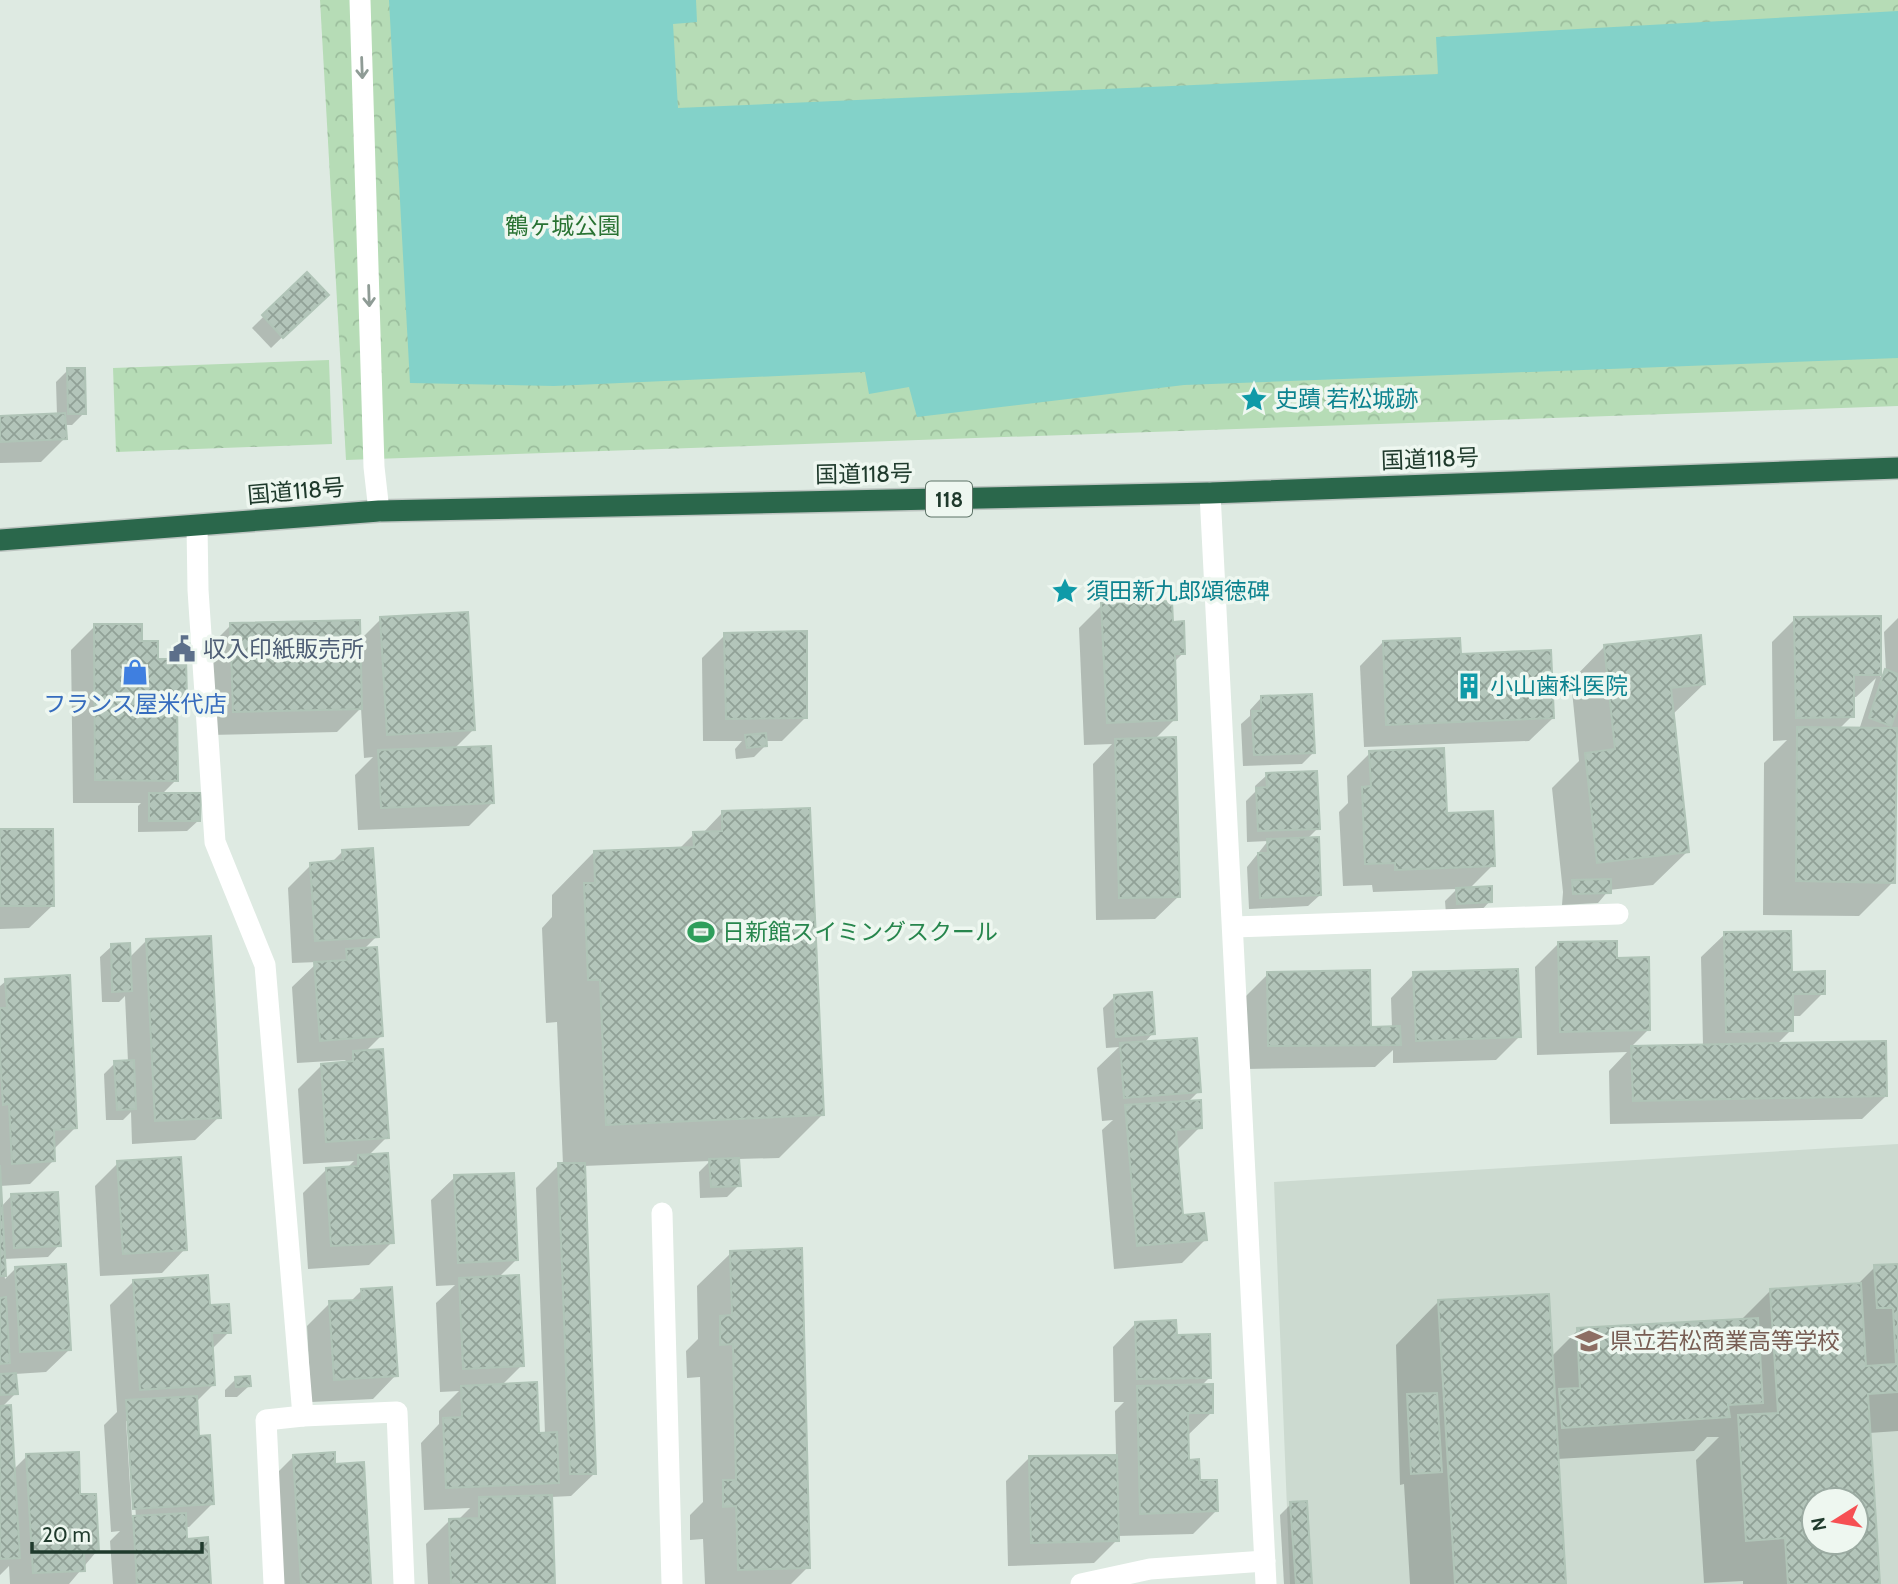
<svg xmlns="http://www.w3.org/2000/svg" width="1898" height="1584" font-family="Cabin,'Noto Sans JP',sans-serif">
  <style>
    .built { fill: #ccdad0; fill-rule: evenodd }
    .park { fill: url(#park-crowns) }
    .water { fill: #83d2c9 }
    .shadow { fill: #0003; fill-rule: evenodd }
    .building { fill: url(#building-cross-hatch); stroke: #b0c4b7; stroke-width: 2; fill-rule: evenodd }
    .lines { fill: none; stroke-linecap: round; stroke-linejoin: round }
    .highway-casing { stroke: #bcc4c0; stroke-width: 24 }
    .minor { stroke: #fff; stroke-width: 21 }
    .highway { stroke: #2a674b; stroke-width: 21 }
    .oneway { stroke: #8f9c96 }
    .labels { text-anchor: middle; dominant-baseline: central; stroke-width: 7; stroke-linejoin: round; paint-order: stroke }
    .shield { fill: #eef7f0; stroke: #5d7367; stroke-width: 2 }
    .shield-label { font-size: 21px; font-weight: bold; fill: #1f3a2c }
    .park-label { font-size: 23px; fill: #287232; stroke: #eef7f0 }
    .culture-label { font-size: 23px; fill: #0d838f; stroke: #eef7f0; text-anchor: start }
    .street-label { font-size: 23px; fill: #1f3a2c; stroke: #eef7f0 }
    .service-label { font-size: 23px; fill: #4e5e75; stroke: #eef7f0; text-anchor: start }
    .shop-label { font-size: 23px; fill: #366cbe; stroke: #eef7f0 }
    .leisure-label { font-size: 23px; fill: #27864d; stroke: #eef7f0; text-anchor: start }
    .education-label { font-size: 23px; fill: #785e54; stroke: #eef7f0; text-anchor: start }
  </style>
  <defs>
    <pattern id="park-crowns" width="20" height="18" patternUnits="userSpaceOnUse" patternTransform="scale(1.75)"><rect width="20" height="18" fill="#b6dcb6"/><path d="M2 6a3 3 0 1 1 6 0M12 15a3 3 0 1 1 6 0" fill="none" stroke="#9cbe9d"/></pattern>
    <pattern id="building-cross-hatch" width="8" height="8" patternUnits="userSpaceOnUse" patternTransform="scale(1.75)"><rect width="8" height="8" fill="#b3c5ba"/><path d="M0 0l8 8M0 8l8-8" fill="none" stroke="#91a197"/></pattern>
  </defs>
  <rect width="100%" height="100%" fill="#deeae2"/>
  <!-- built -->
  <path class="built" d="M1898,1144V1584H1290L1274,1182ZM1814,1500H1856V1542H1814Z"/>
  <!-- park -->
  <g class="park">
    <polygon points="320,0 1898,0 1898,406 346,460"/>
    <polygon points="329,360 332,444 116,452 113,368"/>
  </g>
  <!-- water -->
  <polygon class="water" points="389,0 696,0 697,22 673,24 678,108 1438,74 1436,37 1898,11 1898,358 1184,385 917,417 909,387 869,394 865,372 554,386 410,383"/>
  <!-- shadow -->
  <g class="shadow">
    <polygon points="307,274 326,295 271,348 252,328"/>
    <polygon points="68,370 84,413 72,425 64,425 65,438 41,462 0,463 0,418 57,415 56,382"/>
    <polygon points="1102,605 1171,623 1183,653 1173,663 1175,719 1155,739 1179,896 1155,919 1096,920 1093,764 1112,744 1084,745 1079,628"/>
    <path d="M1879,618L1880,677L1886,671L1884,632L1898,618V734H1895L1893,882L1859,916L1763,915L1764,763L1787,740L1773,741L1772,642L1795,619ZM1876,678L1859,730L1839,729L1852,716V697H1856Z"/>
    <polygon points="381,619 473,730 454,749 492,803 469,826 358,830 355,775 373,757 364,758 361,708 337,732 210,735 208,648 231,625 359,641"/>
    <polygon points="95,626 141,643 185,698 176,707 176,780 161,795 199,820 187,831 138,832 138,806 141,803 73,803 71,650"/>
    <polygon points="725,635 806,717 782,741 765,741 766,745 754,757 736,759 735,749 742,741 703,741 702,658"/>
    <polygon points="1383,642 1553,718 1529,741 1364,747 1360,666"/>
    <polygon points="1604,647 1704,684 1672,715 1687,852 1653,885 1609,890 1598,903 1562,905 1563,892 1552,788 1579,761 1571,681"/>
    <polygon points="1261,698 1313,753 1302,764 1243,766 1241,724 1250,716 1250,710"/>
    <polygon points="1370,753 1445,815 1493,865 1469,889 1490,901 1479,913 1446,914 1445,901 1457,889 1373,892 1372,885 1343,886 1339,812 1348,803 1347,776"/>
    <polygon points="1267,775 1318,828 1307,839 1320,895 1308,906 1249,909 1247,867 1268,841 1247,842 1246,801 1256,791 1255,786"/>
    <polygon points="722,813 822,1115 779,1158 737,1159 739,1185 727,1197 700,1198 699,1172 710,1161 583,1166 595,1473 571,1496 551,1497 554,1584 428,1584 426,1544 449,1521 457,1521 470,1508 424,1510 421,1443 439,1424 439,1411 459,1391 440,1392 436,1303 455,1285 436,1286 431,1200 455,1177 517,1259 498,1278 522,1365 502,1385 538,1435 545,1434 536,1188 559,1165 563,1165 557,1022 546,1023 542,928 552,917 552,895 594,852 679,849 694,834 702,834"/>
    <polygon points="0,831 53,905 29,928 0,929"/>
    <polygon points="342,852 377,936 363,950 381,1036 365,1052 387,1137 368,1156 392,1242 369,1265 308,1269 303,1193 326,1170 346,1169 354,1161 303,1164 298,1089 321,1066 342,1064 346,1060 297,1063 292,987 318,962 292,963 288,888 311,865 331,863"/>
    <polygon points="1725,934 1823,993 1800,1016 1791,1016 1791,1030 1776,1045 1886,1096 1862,1119 1610,1124 1609,1071 1627,1052 1537,1055 1535,967 1558,944 1616,960 1649,1029 1630,1048 1703,1046 1701,957"/>
    <polygon points="146,941 219,1117 195,1140 132,1144 131,1112 123,1120 106,1120 104,1074 115,1063 128,1062 125,996 119,1002 102,1002 100,957 112,946 129,958"/>
    <polygon points="1268,974 1369,1028 1392,1028 1391,998 1414,974 1519,1037 1496,1060 1393,1063 1393,1050 1375,1067 1245,1069 1245,997"/>
    <polygon points="6,981 76,1127 53,1150 53,1161 30,1184 0,1186 0,986"/>
    <polygon points="1115,996 1153,1033 1144,1043 1199,1091 1188,1102 1200,1127 1177,1150 1181,1217 1205,1240 1182,1263 1114,1269 1102,1130 1113,1120 1102,1121 1097,1068 1119,1047 1106,1048 1103,1008"/>
    <polygon points="118,1163 185,1249 162,1273 100,1276 95,1186"/>
    <polygon points="12,1195 59,1245 48,1257 3,1259 5,1279 16,1268 70,1349 46,1372 15,1374 16,1393 2,1407 13,1470 27,1456 79,1496 97,1551 69,1584 10,1584 9,1566 0,1575 0,1196 1,1207"/>
    <polygon points="731,1253 808,1567 791,1584 705,1584 703,1539 690,1540 690,1515 703,1502 700,1377 687,1378 686,1351 698,1339 697,1286"/>
    <path d="M1898,1266V1431L1869,1433L1878,1584H1743V1581L1704,1583L1696,1460L1719,1437H1707L1694,1451L1557,1459L1564,1584H1410L1404,1484L1400,1485L1396,1345L1438,1302L1551,1357L1578,1330L1741,1320L1771,1290L1857,1285L1875,1267ZM1814,1500H1856V1542H1814Z"/>
    <path d="M134,1281L208,1306L229,1332L211,1350L213,1385L195,1403L197,1438L212,1504L189,1527H185V1541L209,1584H113L110,1541L120,1531L111,1532L104,1425L117,1412L110,1305ZM126,1421H130L136,1518H132Z"/>
    <polygon points="361,1291 396,1375 373,1399 311,1402 307,1326 330,1303 350,1302"/>
    <polygon points="1136,1323 1175,1337 1210,1377 1201,1386 1212,1412 1188,1435 1187,1462 1216,1511 1193,1534 1117,1536 1117,1540 1094,1563 1008,1566 1006,1481 1029,1458 1116,1456 1115,1411 1124,1402 1114,1402 1113,1347"/>
    <polygon points="236,1379 249,1386 237,1397 225,1397 225,1390"/>
    <polygon points="294,1456 333,1466 370,1584 277,1584 270,1480"/>
    <polygon points="1291,1504 1310,1584 1284,1584 1280,1515"/>
  </g>
  <!-- building -->
  <g class="building">
    <polygon points="307,272 329,295 283,338 262,315"/>
    <polygon points="67,368 85,368 86,414 68,414"/>
    <polygon points="65,413 67,439 0,442 0,416"/>
    <polygon points="1172,601 1173,622 1184,621 1185,654 1175,654 1177,720 1107,723 1101,603"/>
    <polygon points="468,612 475,730 387,735 380,617"/>
    <polygon points="1881,616 1881,675 1854,675 1854,717 1796,718 1794,617"/>
    <polygon points="360,620 362,709 233,712 230,623"/>
    <polygon points="94,624 142,624 142,641 158,641 158,659 186,659 187,698 177,698 178,781 95,780"/>
    <polygon points="807,631 807,718 726,719 724,633"/>
    <polygon points="1701,635 1705,684 1671,688 1689,852 1597,863 1585,753 1615,749 1604,645"/>
    <polygon points="1460,638 1461,654 1551,650 1554,718 1386,725 1383,641"/>
    <polygon points="1885,669 1898,674 1898,707 1891,726 1869,718"/>
    <polygon points="1312,694 1315,753 1254,755 1252,711 1261,711 1261,696"/>
    <polygon points="1797,727 1897,728 1895,883 1796,881"/>
    <polygon points="766,733 767,746 747,748 745,735"/>
    <polygon points="1176,737 1180,897 1119,898 1115,739"/>
    <polygon points="491,746 494,803 381,808 378,750"/>
    <polygon points="1444,748 1447,813 1493,811 1495,866 1395,870 1395,863 1365,864 1362,787 1371,786 1369,751"/>
    <polygon points="1317,771 1320,829 1258,831 1256,788 1267,787 1266,773"/>
    <polygon points="149,793 201,793 200,821 149,821"/>
    <polygon points="810,808 824,1115 606,1125 600,980 588,980 584,883 595,883 594,851 694,847 693,832 722,831 722,811"/>
    <polygon points="0,829 53,829 54,906 0,906"/>
    <polygon points="1319,837 1321,895 1260,898 1258,853 1268,853 1267,839"/>
    <polygon points="373,848 379,937 315,941 310,863 343,860 342,850"/>
    <polygon points="1611,879 1611,893 1573,894 1572,880"/>
    <polygon points="1492,886 1492,902 1457,904 1456,888"/>
    <polygon points="1791,931 1792,972 1825,971 1825,994 1793,994 1793,1031 1726,1032 1724,932"/>
    <polygon points="211,936 221,1118 155,1121 146,939"/>
    <polygon points="1617,941 1617,958 1649,957 1650,1030 1560,1032 1558,942"/>
    <polygon points="130,943 132,991 112,992 111,944"/>
    <polygon points="377,947 383,1036 320,1041 314,962 347,960 346,949"/>
    <polygon points="1518,969 1521,1037 1416,1041 1413,972"/>
    <polygon points="1370,970 1371,1027 1400,1026 1401,1045 1268,1046 1267,972"/>
    <polygon points="70,975 77,1128 54,1130 55,1161 12,1164 9,1104 3,1105 0,1056 0,1008 7,1008 5,979"/>
    <polygon points="1152,992 1155,1034 1116,1037 1114,995"/>
    <polygon points="1197,1038 1201,1092 1124,1098 1120,1043"/>
    <polygon points="1886,1041 1887,1096 1633,1101 1631,1046"/>
    <polygon points="383,1049 389,1138 326,1142 321,1064 353,1061 353,1051"/>
    <polygon points="134,1060 136,1109 117,1110 114,1061"/>
    <polygon points="1201,1100 1202,1128 1176,1130 1183,1215 1204,1213 1207,1240 1137,1246 1125,1105"/>
    <polygon points="388,1153 394,1243 331,1246 326,1168 358,1166 358,1155"/>
    <polygon points="181,1157 187,1250 123,1254 117,1161"/>
    <polygon points="739,1158 741,1186 711,1187 709,1159"/>
    <polygon points="558,1163 585,1163 596,1474 570,1474"/>
    <polygon points="0,1165 6,1276 0,1276"/>
    <polygon points="514,1173 518,1260 458,1263 454,1175"/>
    <polygon points="58,1192 61,1246 14,1248 11,1194"/>
    <polygon points="802,1248 810,1568 738,1570 736,1506 723,1507 723,1480 736,1480 733,1344 720,1345 720,1316 732,1315 730,1251"/>
    <polygon points="66,1264 71,1350 20,1352 15,1267"/>
    <path d="M1898,1264V1392L1868,1394L1880,1584H1788L1785,1538L1746,1541L1738,1415L1778,1413L1770,1289L1861,1283L1866,1366L1896,1364L1893,1308H1877L1874,1265ZM1814,1500H1856V1542H1814Z"/>
    <polygon points="208,1275 210,1305 229,1304 231,1333 212,1333 215,1385 140,1390 133,1280"/>
    <polygon points="519,1275 524,1366 463,1369 459,1278"/>
    <polygon points="392,1287 398,1376 334,1380 329,1301 362,1300 361,1289"/>
    <polygon points="1549,1294 1566,1584 1455,1584 1438,1300"/>
    <polygon points="6,1297 10,1363 0,1364 0,1298"/>
    <polygon points="1758,1318 1763,1403 1728,1405 1730,1417 1562,1428 1559,1389 1580,1388 1577,1328"/>
    <polygon points="1176,1320 1177,1335 1210,1334 1211,1378 1137,1379 1135,1322"/>
    <polygon points="16,1373 18,1394 0,1395 0,1374"/>
    <polygon points="250,1376 251,1386 236,1387 235,1377"/>
    <polygon points="537,1382 539,1433 557,1432 559,1483 446,1488 443,1418 462,1417 461,1386"/>
    <polygon points="1213,1384 1213,1413 1188,1413 1189,1460 1199,1459 1200,1480 1217,1480 1218,1511 1140,1514 1137,1386"/>
    <polygon points="1437,1393 1442,1472 1411,1474 1407,1394"/>
    <polygon points="197,1396 199,1436 210,1435 214,1504 133,1509 126,1400"/>
    <polygon points="11,1405 20,1558 0,1559 0,1406"/>
    <polygon points="79,1452 80,1494 96,1494 99,1552 84,1553 85,1571 33,1573 26,1454"/>
    <polygon points="335,1452 335,1464 364,1462 371,1584 301,1584 293,1455"/>
    <polygon points="1117,1455 1119,1541 1031,1543 1029,1456"/>
    <polygon points="552,1495 555,1584 451,1584 449,1519 479,1518 479,1497"/>
    <polygon points="1307,1501 1312,1584 1296,1584 1290,1502"/>
    <polygon points="186,1513 187,1539 208,1537 211,1584 137,1584 133,1516"/>
  </g>
  <g class="lines">
    <!-- highway casing -->
    <g class="highway-casing">
      <polyline id="highway" points="0,540 379,511 1210,493 1898,468"/>
    </g>
    <!-- minor -->
    <g class="minor">
      <polyline points="360,0 374,467 379,511"/>
      <polyline points="1210,493 1266,1584"/>
      <polyline points="197,526 198,590 215,842 265,965 303,1416"/>
      <polyline points="1233,927 1618,914"/>
      <polyline points="662,1213 672,1584"/>
      <polyline points="274,1584 266,1420 303,1416 397,1412 404,1584"/>
      <polyline points="1081,1584 1150,1569 1265,1561"/>
    </g>
    <!-- highway -->
    <use href="#highway" class="highway"/>
  </g>
  <!-- one-way arrows -->
  <defs><path id="oneway-shaft" d="M-6 0H5M1.5-3L5.5 0L1.5 3" fill="none" stroke-width="1.6" stroke-linecap="round" stroke-linejoin="round" transform="scale(1.75)"/></defs>
  <g class="oneway">
    <use href="#oneway-shaft" transform="translate(362 68) rotate(88)"/>
    <use href="#oneway-shaft" transform="translate(369 296) rotate(88)"/>
  </g>
  <!-- icons -->
  <defs>
    <g id="sight-bare" transform="scale(2.1)"><path d="M0-6L1.8-2.2L6-1.7L2.9 1.2L3.7 5.4L0 3.3L-3.7 5.4L-2.9 1.2L-6-1.7L-1.8-2.2Z" fill="#0f9aa8" stroke="#eef7f0" stroke-width="2.5" paint-order="stroke"/></g>
    <g id="civic-bare" transform="scale(2.1)"><path d="M-.6-6.5H3V-4.5H.6V-3L4-1V1h2V6H-6V1h2V-1L-.6-3ZM-1.2 2.5V6h2.4V2.5Z" fill="#5c6f8a" stroke="#eef7f0" stroke-width="2.5" paint-order="stroke"/></g>
    <g id="shop-bare" transform="scale(2.1)"><path d="M-5-2.5h2.3a2.7 3.5 0 0 1 5.4 0H5L5.5 6h-11ZM-1.5-2.5h3a1.5 2.3 0 0 0-3 0Z" fill="#3f7fe0" stroke="#eef7f0" stroke-width="2.5" paint-order="stroke"/></g>
    <g id="building-bare" transform="scale(2.1)"><path d="M-4-6H4V6H1V3H-1V6H-4ZM-2.5-4.3h1.7v1.8h-1.7ZM.8-4.3h1.7v1.8H.8ZM-2.5-1h1.7V.8h-1.7ZM.8-1h1.7V.8H.8Z" fill="#0f9aa8" stroke="#eef7f0" stroke-width="2.5" paint-order="stroke"/></g>
    <g id="stadium-bare" transform="scale(2.1)"><path d="M0-5a6.5 5 0 1 0 0 10a6.5 5 0 1 0 0-10ZM-3.5-1.8h7v3.6h-7Z" fill="#2e9e5b" stroke="#eef7f0" stroke-width="2.5" paint-order="stroke"/></g>
    <g id="school-bare" transform="scale(2.1)"><path d="M0-5L7-2L0 1L-7-2ZM-4 1L0 2.5L4 1V4Q0 6-4 4Z" fill="#8d6e63" stroke="#eef7f0" stroke-width="2.5" paint-order="stroke"/></g>
  </defs>
  <g fill-rule="evenodd">
    <use href="#sight-bare" x="1254" y="399"/>
    <use href="#sight-bare" x="1065" y="591"/>
    <use href="#civic-bare" x="182" y="649"/>
    <use href="#shop-bare" x="135" y="672"/>
    <use href="#building-bare" x="1469" y="686"/>
    <use href="#stadium-bare" x="701" y="932"/>
    <use href="#school-bare" x="1589" y="1341"/>
  </g>
  <g class="labels">
    <!-- shield labels -->
    <rect class="shield" x="926" y="481.5" width="46" height="35" rx="5"/>
    <g class="shield-label">
      <text x="949" y="499">118</text>
    </g>
    <!-- park labels -->
    <g class="park-label">
      <text x="563" y="226">鶴ヶ城公園</text>
    </g>
    <!-- culture labels -->
    <g class="culture-label">
      <text x="1275" y="399">史蹟 若松城跡</text>
      <text x="1086" y="591">須田新九郎頌徳碑</text>
      <text x="1490" y="686">小山歯科医院</text>
    </g>
    <!-- street labels -->
    <g class="street-label">
      <text transform="translate(1430 459) rotate(-2)">国道118号</text>
      <text transform="translate(864 474) rotate(-1)">国道118号</text>
      <text transform="translate(296 491) rotate(-5)">国道118号</text>
    </g>
    <!-- service labels -->
    <g class="service-label">
      <text x="203" y="649">収入印紙販売所</text>
    </g>
    <!-- shop labels -->
    <g class="shop-label">
      <text x="135" y="704">フランス屋米代店</text>
    </g>
    <!-- leisure labels -->
    <g class="leisure-label">
      <text x="722" y="932">日新館スイミングスクール</text>
    </g>
    <!-- education labels -->
    <g class="education-label">
      <text x="1610" y="1341">県立若松商業高等学校</text>
    </g>
  </g>
  <!-- north arrow -->
  <g transform="translate(1835 1521) rotate(259)"><circle r="33" fill="#eef7f0" stroke="#9baba2" stroke-width="2"/>
  <path d="M0-5L12 26L0 18L-12 26Z" fill="#f65053"/>
  <text y="-10" font-size="19" font-weight="bold" text-anchor="middle" fill="#1f3a2c">N</text>
  </g>
  <!-- scale -->
  <path d="M32 1542v10h170v-10" fill="none" stroke="#1f3a2c" stroke-width="3.5"/>
  <text x="42" y="1542" font-size="21" fill="#1f3a2c" stroke="#eef7f0" stroke-width="5" paint-order="stroke">20 m</text>
</svg>
